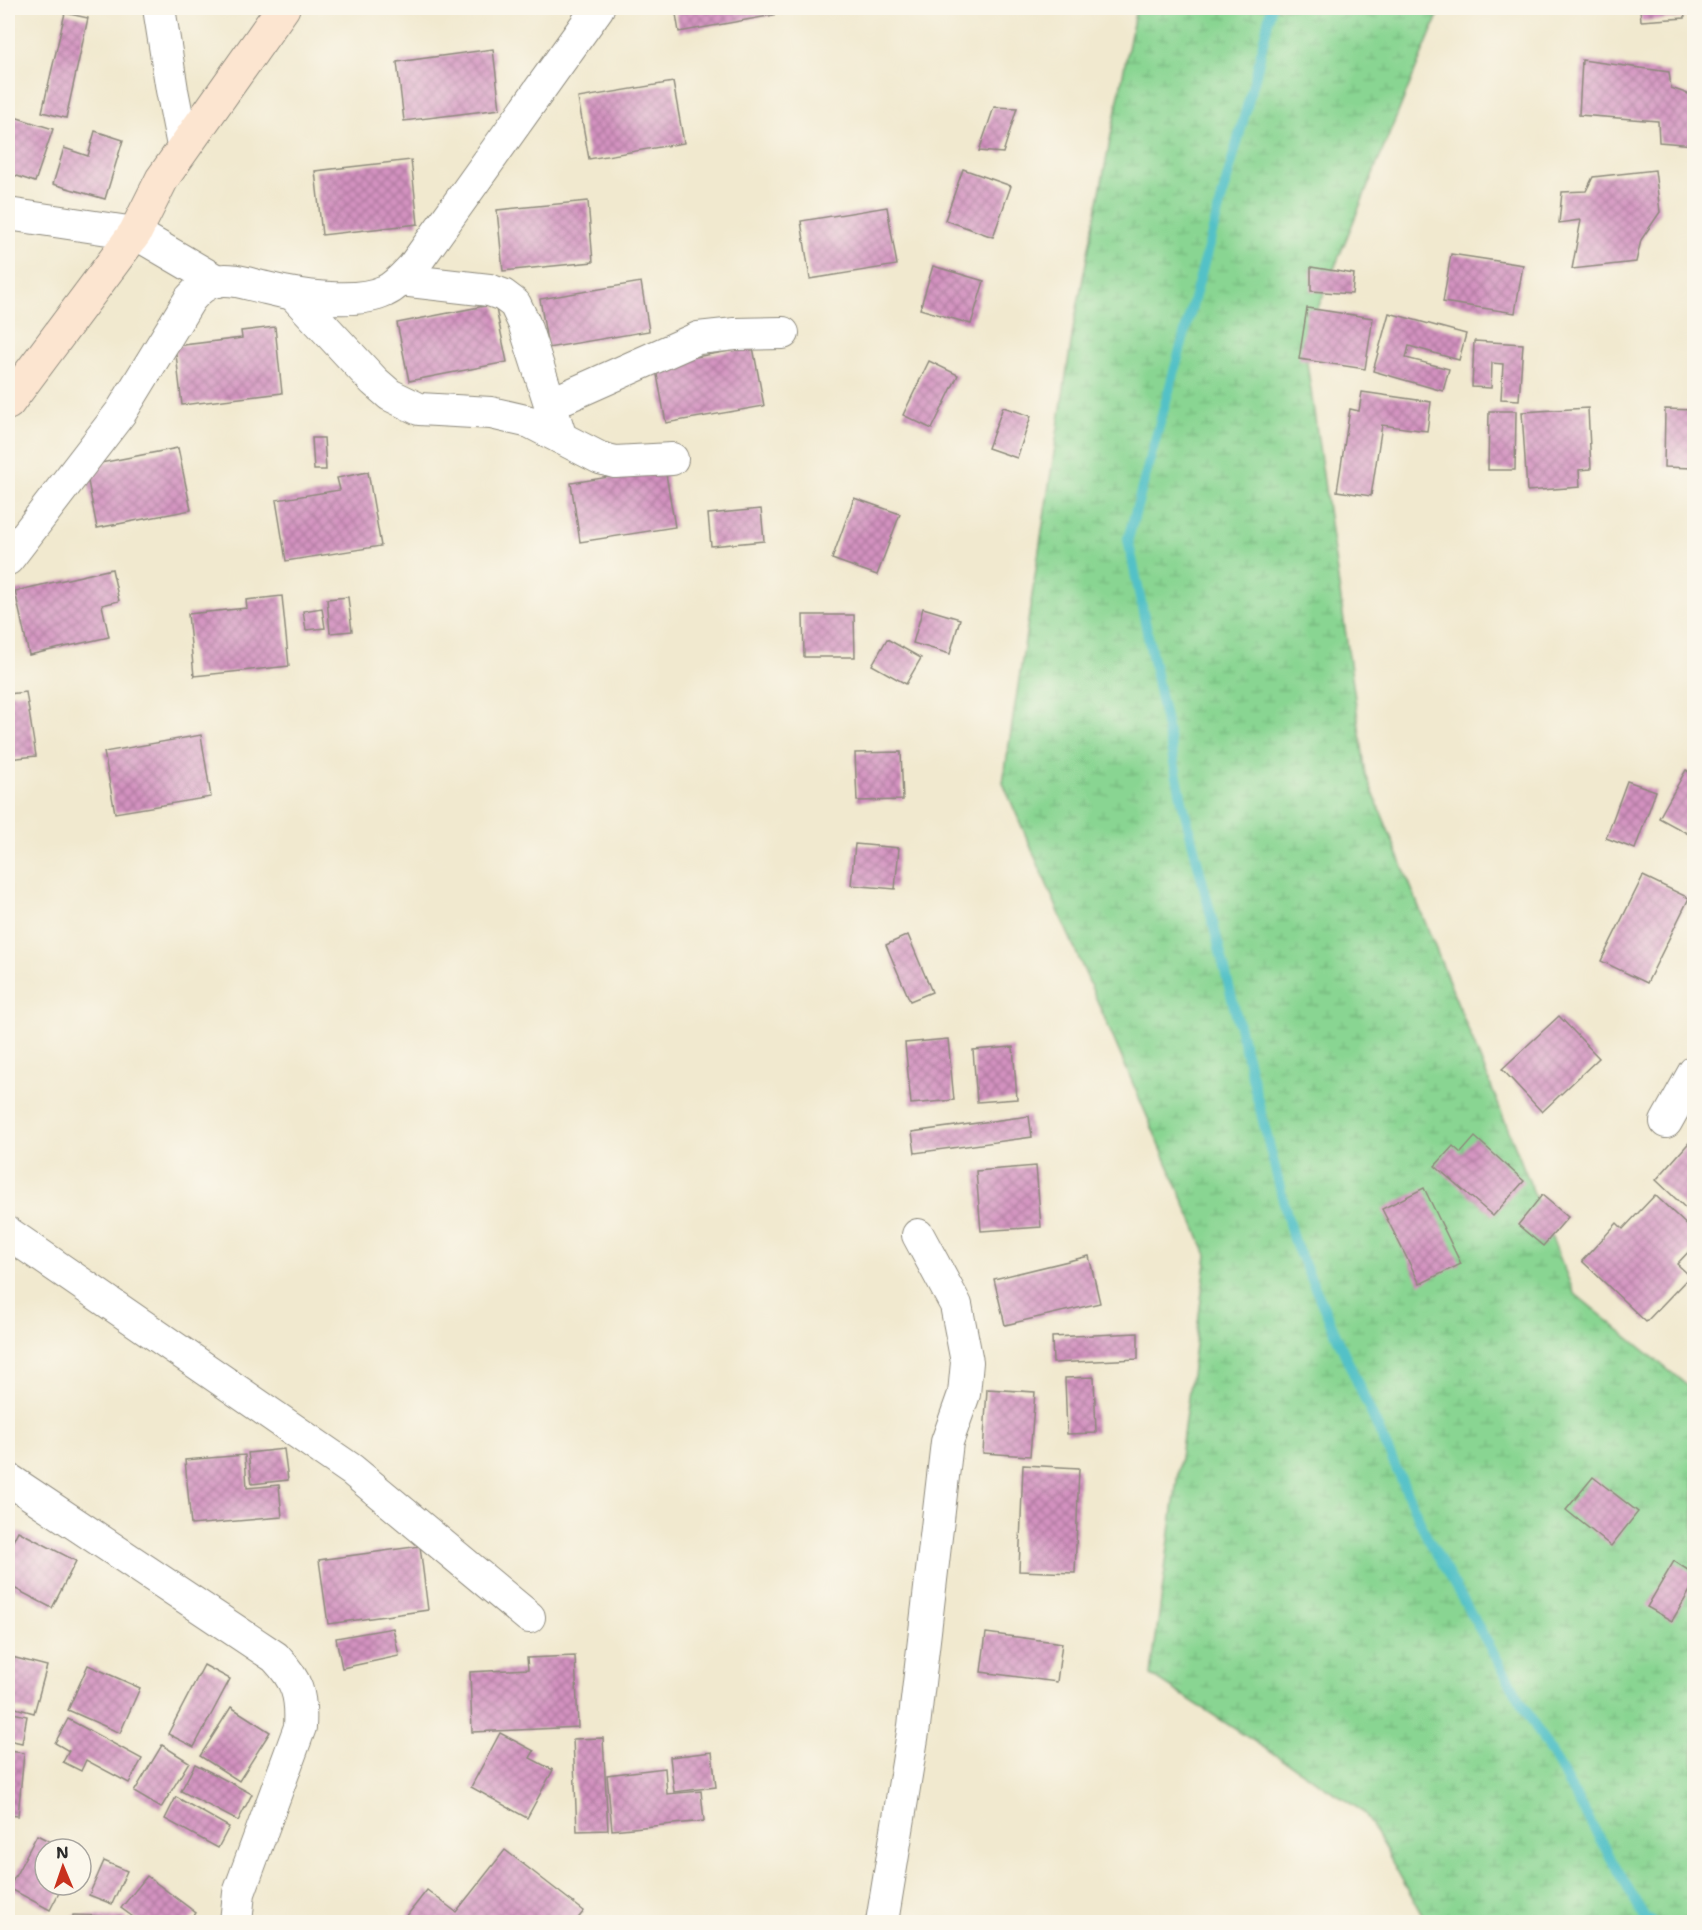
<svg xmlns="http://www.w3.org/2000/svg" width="1702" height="1930" font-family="'Shantell Sans',sans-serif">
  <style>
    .wetland { fill: url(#wetland-marsh); stroke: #5a805e; stroke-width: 1.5 }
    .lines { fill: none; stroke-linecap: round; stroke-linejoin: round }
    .stream { stroke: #52c1c7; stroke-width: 10 }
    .building { fill: url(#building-cross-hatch) }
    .street-casing { stroke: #8e8a7d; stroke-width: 34 }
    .secondary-casing { stroke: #8e8a7d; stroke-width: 35 }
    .street { stroke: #fff; stroke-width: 32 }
    .secondary { stroke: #fce5d0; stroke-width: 33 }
  </style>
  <defs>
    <pattern id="wetland-marsh" width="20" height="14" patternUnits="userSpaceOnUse" patternTransform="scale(1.5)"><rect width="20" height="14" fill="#89d592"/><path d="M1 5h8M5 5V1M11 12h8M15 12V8" fill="none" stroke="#76b77e"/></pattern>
    <pattern id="building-cross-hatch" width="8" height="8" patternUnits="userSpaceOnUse" patternTransform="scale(1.5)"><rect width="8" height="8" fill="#d392c0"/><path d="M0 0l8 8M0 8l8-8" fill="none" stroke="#ab779c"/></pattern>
  </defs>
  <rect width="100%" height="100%" fill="#fbf7ec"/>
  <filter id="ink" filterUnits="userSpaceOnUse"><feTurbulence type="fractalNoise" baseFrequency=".0167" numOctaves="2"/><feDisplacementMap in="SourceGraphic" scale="12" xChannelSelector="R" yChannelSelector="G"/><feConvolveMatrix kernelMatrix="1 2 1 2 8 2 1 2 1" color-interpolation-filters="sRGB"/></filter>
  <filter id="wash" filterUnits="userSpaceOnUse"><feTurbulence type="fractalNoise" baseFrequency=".008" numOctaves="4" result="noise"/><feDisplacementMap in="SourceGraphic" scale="24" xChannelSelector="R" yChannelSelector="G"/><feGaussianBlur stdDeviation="1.35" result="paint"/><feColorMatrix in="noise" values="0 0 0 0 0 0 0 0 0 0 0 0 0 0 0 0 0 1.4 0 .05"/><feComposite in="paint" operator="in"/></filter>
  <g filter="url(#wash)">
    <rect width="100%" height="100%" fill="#f1e9cf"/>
    <!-- wetland -->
    <polygon class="wetland" points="1136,8 1441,8 1304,342 1366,775 1574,1293 1694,1391 1694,1922 1426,1922 1364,1812 1151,1675 1207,1255 1003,783 1074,324"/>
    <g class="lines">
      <!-- stream -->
      <polyline class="stream" points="1271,8 1257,70 1128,539 1182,801 1293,1239 1427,1537 1644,1916 1651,1922"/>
    </g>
    <g id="blocks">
      <!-- building -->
      <g class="building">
        <polygon points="675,8 773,8 774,15 679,32"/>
        <polygon points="1640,8 1684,8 1685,18 1641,21"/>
        <polygon points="65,13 88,18 66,118 42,112"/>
        <polygon points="493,49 500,109 404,121 397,62"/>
        <polygon points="1582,60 1669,72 1671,88 1694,96 1694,145 1659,142 1658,121 1579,115"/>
        <polygon points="673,82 684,143 589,159 578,98"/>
        <polygon points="994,107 1017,108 1003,153 979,151"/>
        <polygon points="8,115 53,129 35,182 8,173"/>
        <polygon points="95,131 123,140 105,199 53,184 64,148 88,156"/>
        <polygon points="411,160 418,224 322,235 315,171"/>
        <polygon points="963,169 1011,186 993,237 945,220"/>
        <polygon points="1655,170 1660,212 1641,240 1636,262 1572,269 1581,220 1559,223 1562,192 1586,191 1593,177"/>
        <polygon points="588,201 593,262 503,271 497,210"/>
        <polygon points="887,207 897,265 810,279 801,221"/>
        <polygon points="1451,254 1523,265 1515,313 1443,302"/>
        <polygon points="933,266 984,281 971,324 920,309"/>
        <polygon points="1311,267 1354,274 1352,294 1311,291"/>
        <polygon points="641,282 649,331 548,348 540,299"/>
        <polygon points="495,304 507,362 409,381 397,323"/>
        <polygon points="1307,308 1373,318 1365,369 1299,359"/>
        <polygon points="1389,313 1466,334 1459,360 1409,346 1406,358 1449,369 1443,391 1373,371"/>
        <polygon points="275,327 282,393 182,405 175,346 242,338 241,331"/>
        <polygon points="1474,341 1523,344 1519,400 1501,399 1503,364 1492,363 1491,388 1472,387"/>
        <polygon points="753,347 764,406 666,423 655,364"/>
        <polygon points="929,361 958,375 932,429 903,415"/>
        <polygon points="1362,392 1431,402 1427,431 1382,425 1371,496 1337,491 1350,409 1359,411"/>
        <polygon points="1003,407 1031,416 1017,458 988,448"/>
        <polygon points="1588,408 1591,469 1579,470 1580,487 1527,491 1522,412"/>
        <polygon points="1665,409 1694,410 1694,468 1664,467"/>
        <polygon points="1489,411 1516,411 1515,470 1488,470"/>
        <polygon points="312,438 324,438 326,470 314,470"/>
        <polygon points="178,448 191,510 97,528 85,466"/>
        <polygon points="665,468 675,527 580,542 571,483"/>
        <polygon points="368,472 381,546 286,561 276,500 340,490 337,478"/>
        <polygon points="854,498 900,514 877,575 832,559"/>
        <polygon points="761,509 764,541 711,546 708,514"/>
        <polygon points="112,569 119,601 102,605 109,637 29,655 15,591"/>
        <polygon points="282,596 289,666 194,676 188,614 247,608 246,600"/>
        <polygon points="348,597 352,631 330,633 327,599"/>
        <polygon points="322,608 325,628 306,630 303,611"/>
        <polygon points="923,608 960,619 950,654 913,643"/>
        <polygon points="803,615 854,615 855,657 804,657"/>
        <polygon points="887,639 921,658 906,684 872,665"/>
        <polygon points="26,692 36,756 8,759 8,694"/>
        <polygon points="201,735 211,797 115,813 104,752"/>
        <polygon points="901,752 903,800 857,801 855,753"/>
        <polygon points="1686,770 1694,775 1694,837 1659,818"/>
        <polygon points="1627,781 1656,791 1635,849 1606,838"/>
        <polygon points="855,844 899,848 895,889 851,885"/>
        <polygon points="1643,876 1689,898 1647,983 1601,961"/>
        <polygon points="908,935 932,992 910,1001 886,945"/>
        <polygon points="1559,1016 1599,1058 1542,1112 1502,1069"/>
        <polygon points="948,1039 954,1100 911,1104 905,1043"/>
        <polygon points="1013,1047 1017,1099 977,1102 973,1050"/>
        <polygon points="1029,1116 1032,1137 915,1153 912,1132"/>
        <polygon points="1475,1137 1524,1181 1493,1216 1435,1166 1453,1146 1461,1153"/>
        <polygon points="1694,1137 1694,1216 1656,1180"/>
        <polygon points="1036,1166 1041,1227 981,1231 976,1171"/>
        <polygon points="1424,1188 1461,1264 1420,1284 1382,1209"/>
        <polygon points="1542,1195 1568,1217 1543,1246 1518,1225"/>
        <polygon points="1655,1195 1694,1232 1694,1246 1677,1264 1690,1276 1646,1322 1582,1261 1617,1223 1623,1229"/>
        <polygon points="1089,1256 1100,1303 1005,1325 994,1279"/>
        <polygon points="1138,1333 1138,1359 1053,1363 1052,1337"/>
        <polygon points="1094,1377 1096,1433 1067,1434 1065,1378"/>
        <polygon points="987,1389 1035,1392 1030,1456 983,1453"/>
        <polygon points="284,1449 288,1480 252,1484 248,1453"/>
        <polygon points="245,1455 247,1488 279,1485 282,1517 191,1525 185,1460"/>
        <polygon points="1023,1465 1079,1468 1075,1573 1019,1571"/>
        <polygon points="1593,1477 1638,1512 1611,1546 1566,1510"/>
        <polygon points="18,1531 76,1561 52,1608 8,1585 8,1551"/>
        <polygon points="420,1546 428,1610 328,1624 319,1560"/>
        <polygon points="1674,1561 1694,1574 1694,1584 1672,1621 1647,1607"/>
        <polygon points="393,1628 399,1656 342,1668 336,1638"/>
        <polygon points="986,1633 1062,1643 1057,1682 981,1672"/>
        <polygon points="8,1656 47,1666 34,1713 8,1706"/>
        <polygon points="575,1656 578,1727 472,1732 470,1672 528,1669 527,1658"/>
        <polygon points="88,1665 140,1688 120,1733 68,1710"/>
        <polygon points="204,1665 230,1679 194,1747 168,1734"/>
        <polygon points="231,1707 270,1732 239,1781 200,1756"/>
        <polygon points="8,1712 27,1716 22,1743 8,1740"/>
        <polygon points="68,1719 142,1759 129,1783 86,1760 81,1771 63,1762 69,1751 55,1743"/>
        <polygon points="500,1733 534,1751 530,1758 553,1770 527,1818 471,1787"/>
        <polygon points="603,1738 608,1830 577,1831 573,1739"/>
        <polygon points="162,1745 189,1762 161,1808 134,1792"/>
        <polygon points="8,1751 24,1753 18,1816 8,1815"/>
        <polygon points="712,1752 716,1787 674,1792 670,1757"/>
        <polygon points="195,1764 252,1794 238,1821 181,1791"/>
        <polygon points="665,1768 667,1794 701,1791 704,1821 612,1830 607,1775"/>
        <polygon points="176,1797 229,1827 218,1848 165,1819"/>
        <polygon points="37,1835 65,1849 45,1849 45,1885 63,1885 50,1910 9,1888"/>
        <polygon points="505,1850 584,1911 575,1922 402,1922 427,1890 456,1912"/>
        <polygon points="104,1861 127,1871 112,1904 89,1895"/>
        <polygon points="147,1876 196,1913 189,1922 140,1922 121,1908"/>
        <polygon points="73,1915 127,1917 126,1922 72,1922"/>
      </g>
    </g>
  </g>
  <g filter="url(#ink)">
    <use href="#blocks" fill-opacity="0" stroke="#8e8a7d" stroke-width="1.5"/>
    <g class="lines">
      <!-- street casing -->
      <g class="street-casing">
        <g id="street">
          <polyline points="159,8 172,90 183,146"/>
          <polyline points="8,214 135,233 217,281"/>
          <polyline points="401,280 489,290 503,295 515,304 524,323 561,438"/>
          <polyline points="294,295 374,381 390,395 419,409 491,413 530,422 600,458 615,462 672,459"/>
          <polyline points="550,404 698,338 735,334 783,333"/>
          <path d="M8,559L121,412L190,299C198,290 204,284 216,281C232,277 251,285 266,288C297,296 356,305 385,291C396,286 405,275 413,267L598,8"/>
          <polyline points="1666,1122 1694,1072"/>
          <polyline points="8,1233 352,1470 529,1617"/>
          <path d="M8,1479L275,1657C297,1680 302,1695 300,1727L239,1893L236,1922"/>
          <polyline points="882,1922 914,1726 947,1442 964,1394 967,1362 956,1305 918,1235"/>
        </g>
      </g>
      <!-- secondary casing -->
      <g class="secondary-casing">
        <polyline id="secondary" points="8,403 135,233 162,179 283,8"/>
      </g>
      <!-- street -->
      <use href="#street" class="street"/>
      <!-- secondary -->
      <use href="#secondary" class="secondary"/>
    </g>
  </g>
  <!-- margin -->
  <rect width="1702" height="1930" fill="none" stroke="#fbf7ec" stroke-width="30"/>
  <!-- north arrow -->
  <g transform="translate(63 1867) rotate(358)"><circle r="28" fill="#fbf7ec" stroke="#a8a59f" stroke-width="1.5"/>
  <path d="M0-4.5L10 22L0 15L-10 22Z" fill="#c8321e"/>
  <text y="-9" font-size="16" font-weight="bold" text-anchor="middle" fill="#2b2b2b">N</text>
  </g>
</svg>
